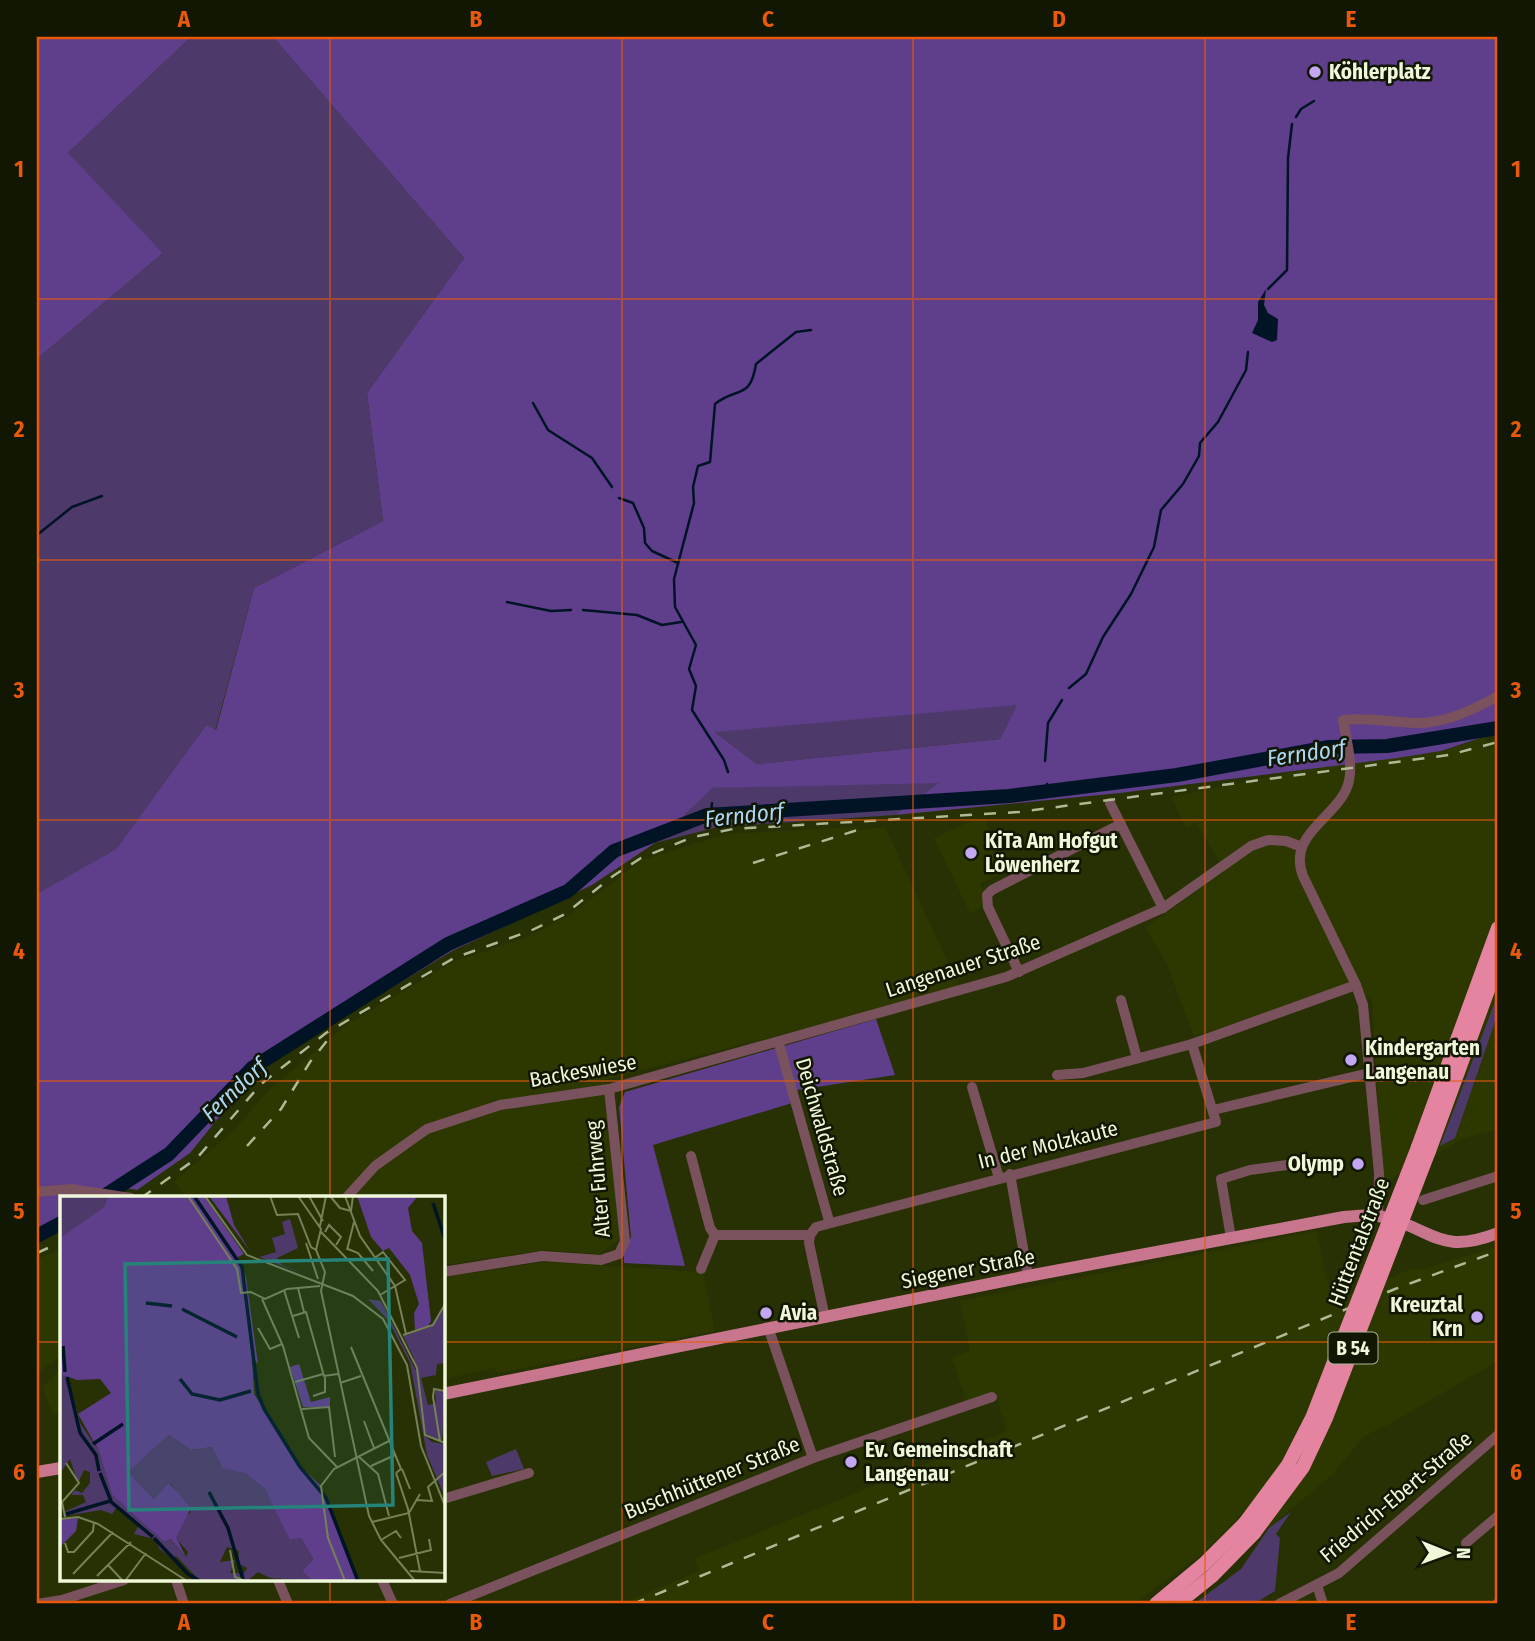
<svg xmlns="http://www.w3.org/2000/svg" width="1535" height="1641" font-family="'Fira Sans Condensed',sans-serif">
  <style>
    .built { fill: #2d3801 }
    .green { fill: #4d3a6a }
    .forest { fill: #5f3e8b; fill-rule: evenodd }
    .water { fill: #001426 }
    .lines { fill: none; stroke-linecap: round; stroke-linejoin: round }
    .stream { stroke: #001426; stroke-width: 2.5 }
    .river { stroke: #001426; stroke-width: 14 }
    .minor { stroke: #7a525d; stroke-width: 10 }
    .major { stroke: #c7768e; stroke-width: 12 }
    .highway { stroke: #e584a1; stroke-width: 14 }
    .rail { stroke: #afb995; stroke-width: 2.5; stroke-dasharray: 12 12; stroke-linecap: butt }
    .highway-bridge { stroke: #e584a1; stroke-width: 14 }
    .grid { fill: none; stroke: #e8590c; stroke-width: 2; stroke-opacity: 0.55 }
    .poi-dot { fill: #c3a7f2; stroke: #111702; stroke-width: 2.5 }
    .labels { text-anchor: middle; dominant-baseline: central; stroke-width: 5; stroke-linejoin: round; paint-order: stroke }
    .shield { fill: #111702; stroke: #acb599; stroke-width: 2 }
    .shield-label { font-size: 19px; font-weight: bold; fill: #eff9da }
    .poi-label { font-size: 21px; font-weight: bold; fill: #eff9da; stroke: #111702; text-anchor: start }
    .street-label { font-size: 21px; fill: #eff9da; stroke: #111702 }
    .water-label { font-size: 23px; font-style: italic; fill: #add6f5; stroke: #111702 }
    .inset-river { fill: none; stroke: #001426; stroke-width: 3.5 }
    .inset-road { fill: none; stroke: #778159; stroke-width: 2 }
    .view { fill: #258379; fill-opacity: 0.15; stroke: #258379; stroke-width: 3.5 }
    .inset-edge { fill: none; stroke: #eff9da; stroke-width: 3.5 }
    .neatline { fill: none; stroke: #e8590c; stroke-width: 2.5 }
    .grid-label { font-size: 23px; text-anchor: middle; font-weight: bold; fill: #e8590c }
  </style>
  <rect width="100%" height="100%" fill="#273103"/>
  <!-- built -->
  <g class="built">
    <polygon points="1486,737 1488,742 1498,737 1498,1129 1464,1138 1383,1184 1372,1000 1352,986 1194,1036 1165,960 1145,928 1225,871 1196,822 1186,828 1171,797 1312,768 1441,751"/>
    <polygon points="976,819 984,819 1008,869 980,884 984,891 983,907 970,913 934,838"/>
    <polygon points="858,827 859,830 885,827 959,986 874,1011 604,1080 620,1240 599,1254 544,1250 443,1265 443,1198 188,1198 174,1182 235,1129 268,1091 349,1023 453,962 525,938 570,915 642,860 726,834"/>
    <polygon points="1316,1231 1332,1301 1413,1268 1425,1269 1498,1246 1498,1361 1393,1422 1364,1436 1334,1473 1269,1528 1246,1510 1201,1555 1133,1604 621,1604 699,1571 694,1559 1007,1431 995,1391 966,1402 952,1358 970,1351 960,1301"/>
    <polygon points="61,1249 61,1356 37,1373 37,1259"/>
    <polygon points="544,1262 703,1272 715,1331 497,1373 495,1368 443,1379 443,1282 452,1276"/>
    <polygon points="61,1368 61,1413 53,1414 42,1388"/>
  </g>
  <!-- green -->
  <g class="green">
    <polygon points="191,37 273,37 464,258 367,393 383,521 254,588 215,731 206,725 116,849 37,895 37,359 163,253 67,154"/>
    <polygon points="1018,704 1000,739 757,764 714,731"/>
    <polygon points="899,781 941,783 895,815 718,827 655,843 713,788"/>
    <polygon points="1498,994 1498,1013 1455,1138 1440,1146"/>
    <polygon points="516,1449 524,1469 492,1476 486,1462"/>
    <polygon points="1291,1512 1276,1534 1280,1538 1275,1591 1254,1604 1194,1604 1241,1569 1269,1528"/>
  </g>
  <!-- forest -->
  <g class="forest">
    <polygon points="37,37 191,37 68,153 163,253 37,359"/>
    <path d="M273,37H1498V732L1441,751L1397,758L1120,793L895,815L939,783L713,788L655,843L592,885L452,951L257,1070L190,1153L137,1190L115,1186L93,1198H61V1217L37,1229V894L116,849L206,725L216,730L254,588L383,521L367,393L464,258ZM1017,705L1000,739L757,764L715,732Z"/>
    <polygon points="876,1019 895,1075 797,1090 799,1101 653,1145 685,1266 624,1263 624,1251 631,1237 619,1107 625,1092"/>
  </g>
  <!-- water -->
  <polygon class="water" points="1266,289 1264,305 1268,313 1278,319 1277,340 1272,342 1252,333 1258,320 1258,302"/>
  <g class="lines">
    <!-- stream -->
    <g class="stream">
      <polyline points="1296,117 1301,109 1314,101"/>
      <polyline points="1268,289 1287,270 1288,158 1292,124"/>
      <polyline points="533,403 548,430 592,458 612,487"/>
      <polyline points="619,498 633,503 644,528 645,543 652,551 678,563"/>
      <polyline points="37,535 72,507 102,496"/>
      <polyline points="507,602 551,611 571,610"/>
      <polyline points="583,610 637,615 662,625 681,622"/>
      <polyline points="1069,688 1086,674 1103,637 1131,594 1154,547 1161,510 1183,484 1199,456 1200,443 1218,422 1246,370 1248,352"/>
      <polyline points="1045,761 1048,723 1062,700"/>
      <path d="M728,772L724,760L692,710L696,686L689,669L696,645L675,607L674,579L694,503L693,487L698,466L710,462L715,404C737,386 750,401 756,364L796,332L811,330"/>
      <polyline points="1047,784 1047,791"/>
      <polyline points="711,814 712,803"/>
    </g>
    <!-- river -->
    <g class="river">
      <polyline points="101,1198 169,1154 252,1068 448,944 568,891 614,851 707,815 1009,796 1177,775 1329,747 1387,746 1498,728"/>
      <polyline points="37,1236 61,1223"/>
    </g>
    <!-- minor -->
    <g class="minor">
      <polyline points="1110,803 1163,908"/>
      <polyline points="1019,972 988,907 987,895 992,890 1121,824"/>
      <polyline points="1121,1000 1137,1058"/>
      <polyline points="779,1044 829,1221"/>
      <polyline points="1057,1075 1083,1073 1192,1044 1356,985"/>
      <polyline points="972,1087 999,1178"/>
      <polyline points="1213,1110 1369,1073"/>
      <polyline points="691,1156 710,1228 715,1235 810,1235"/>
      <polyline points="1010,1174 1028,1276"/>
      <polyline points="37,1192 71,1189 131,1198"/>
      <polyline points="346,1198 375,1166 427,1129 500,1105 609,1089 1006,977 1163,908 1251,846 1268,840 1286,841 1302,847"/>
      <polyline points="1423,1200 1498,1176"/>
      <path d="M1378,1216L1379,1173L1363,1005L1356,985L1303,876C1286,832 1341,817 1349,781C1353,762 1346,739 1343,720C1370,717 1389,722 1415,723C1444,724 1473,710 1498,696"/>
      <polyline points="1231,1238 1221,1179 1250,1170 1287,1165"/>
      <polyline points="701,1269 715,1235"/>
      <polyline points="443,1272 542,1256 601,1260 619,1254 625,1241 609,1089"/>
      <polyline points="825,1318 809,1243 810,1235 816,1227 1216,1122 1192,1044"/>
      <polyline points="769,1330 813,1458"/>
      <polyline points="443,1499 529,1473"/>
      <polyline points="1466,1543 1498,1516"/>
      <polyline points="176,1580 184,1604"/>
      <polyline points="278,1580 288,1604"/>
      <polyline points="382,1580 393,1604"/>
      <polyline points="1317,1585 1323,1604"/>
      <polyline points="37,1604 62,1600 124,1580"/>
      <polyline points="450,1604 813,1458 992,1397"/>
      <polyline points="1279,1604 1339,1573 1498,1435"/>
      <polyline points="1497,1604 1498,1603"/>
    </g>
    <!-- major -->
    <g class="major">
      <path d="M443,1394L1028,1276L1344,1217C1357,1216 1370,1214 1383,1217C1434,1229 1439,1256 1498,1233"/>
      <polyline points="37,1472 61,1468"/>
    </g>
    <!-- highway -->
    <g class="highway">
      <polyline points="1418,1147 1498,928"/>
      <polyline points="1429,1151 1498,963"/>
      <polyline points="1156,1604 1204,1564 1245,1523"/>
      <polyline points="1177,1604 1212,1576 1254,1533"/>
    </g>
    <!-- rail -->
    <g class="rail">
      <polyline points="753,863 867,827"/>
      <polyline points="247,1146 281,1109 310,1062 330,1037"/>
      <polyline points="141,1198 197,1158 261,1084 326,1033 454,958 530,931 565,914 613,876 641,858 693,837 733,829 1019,812 1449,755 1498,742"/>
      <polyline points="37,1253 61,1242"/>
      <polyline points="633,1604 1395,1289 1498,1251"/>
    </g>
    <!-- highway-bridge -->
    <g class="highway-bridge">
      <polyline points="1245,1523 1288,1465 1312,1418 1418,1147"/>
      <polyline points="1254,1533 1303,1467 1326,1418 1429,1151"/>
    </g>
  </g>
  <!-- grid -->
  <path class="grid" d="M330,37V1198M622,37V1604M913,37V1604M1205,37V1604M37,299H1498M37,560H1498M37,820H1498M37,1081H1498M37,1342H61M443,1342H1498M330,1580V1604"/>
  <!-- markers -->
  <g class="poi-dot">
    <circle cx="1315" cy="72" r="7"/>
    <circle cx="971" cy="853" r="7"/>
    <circle cx="1351" cy="1060" r="7"/>
    <circle cx="1358" cy="1164" r="7"/>
    <circle cx="766" cy="1313" r="7"/>
    <circle cx="1477" cy="1317" r="7"/>
    <circle cx="851" cy="1462" r="7"/>
  </g>
  <g class="labels">
    <!-- shield labels -->
    <rect class="shield" x="1328.5" y="1332.5" width="49" height="31" rx="5"/>
    <g class="shield-label">
      <text x="1353" y="1348">B 54</text>
    </g>
    <!-- poi labels -->
    <g class="poi-label">
      <text x="1329" y="72">Köhlerplatz</text>
      <text x="985" y="841">KiTa Am Hofgut<tspan x="985" dy="24">Löwenherz</tspan></text>
      <text x="1365" y="1048">Kindergarten<tspan x="1365" dy="24">Langenau</tspan></text>
      <text x="1344" y="1164" text-anchor="end">Olymp</text>
      <text x="1463" y="1305" text-anchor="end">Kreuztal<tspan x="1463" dy="24">Krn</tspan></text>
      <text x="780" y="1313">Avia</text>
      <text x="865" y="1450">Ev. Gemeinschaft<tspan x="865" dy="24">Langenau</tspan></text>
    </g>
    <!-- street labels -->
    <g class="street-label">
      <text transform="translate(963 966) rotate(-18)">Langenauer Straße</text>
      <text transform="translate(583 1071) rotate(-10)">Backeswiese</text>
      <text transform="translate(822 1127) rotate(74)">Deichwaldstraße</text>
      <text transform="translate(1048 1145) rotate(-14)">In der Molzkaute</text>
      <text transform="translate(598 1179) rotate(-95)">Alter Fuhrweg</text>
      <text transform="translate(1359 1242) rotate(-69)">Hüttentalstraße</text>
      <text transform="translate(968 1269) rotate(-11)">Siegener Straße</text>
      <text transform="translate(712 1478) rotate(-22)">Buschhüttener Straße</text>
      <text transform="translate(1396 1497) rotate(-40)">Friedrich-Ebert-Straße</text>
    </g>
    <!-- water labels -->
    <g class="water-label">
      <text transform="translate(1306 753) rotate(-8)">Ferndorf</text>
      <text transform="translate(744 815) rotate(-6)">Ferndorf</text>
      <text transform="translate(234 1090) rotate(-43)">Ferndorf</text>
    </g>
  </g>
  <!-- overview -->
  <g transform="translate(60 1196)">
    <rect width="385" height="385" fill="#273103"/>
    <path d="M0,0H48L44,11L1,42ZM230,23L238,52L217,62L222,69L249,80L199,61L216,56L212,42L225,38L222,26ZM308,103L321,105L357,177L364,239L372,246L385,248V301L367,259L350,167L328,124ZM385,108V167L377,168L376,179L361,182L368,209L376,207L375,194L385,196L382,246L366,238L354,162L343,140L370,131ZM179,149L185,152L190,191L185,197ZM0,173L8,180L20,227L39,255L52,299L104,344L111,343L126,361L128,356L115,341L122,323L131,316L110,287L94,303L68,276L109,239L131,254L152,251L205,293L227,334L225,323L232,320L238,338L230,344L241,342L253,363L242,375L252,385L210,382L198,376L187,385L182,380L187,372L181,369L180,373L178,367L179,355L167,351L160,366L175,364L170,377H179L182,385H140L116,360L112,363L99,352L95,343L74,338L79,329L57,311L52,318L41,314L5,320L4,316L26,306L23,299H11L15,294L22,297L30,287V276L24,274L18,287L10,263L0,277Z" fill="#4d3a6a"/>
    <path d="M48,0H144L184,58L178,61L186,81L193,132L198,168L192,162L194,198L240,270L260,289L297,385H252L242,375L253,363L241,342L230,344L205,293L185,277L163,272L152,251L131,254L109,239L68,276L94,303L109,287L131,312L116,341L126,361L111,343L104,345L52,299L39,255L18,218L51,197L40,183L17,184L3,179L0,173V42L44,11ZM149,0H166L174,29L190,55ZM297,0H358L348,12L352,35L362,47L371,125L368,130L355,134L354,117L359,108L350,79L329,52L323,55L311,41ZM239,168L251,206L270,201V211H243L230,171ZM18,322L16,335L0,351V323Z" fill="#5f3e8b"/>
    <path class="inset-river" d="M134,0L182,71L198,198L204,213L240,271L266,302L298,385M373,7L385,43M86,107L112,110M122,113L177,141M3,150L5,176M7,181L20,237M120,183L132,198L160,204L191,195M20,237L36,259L39,275M33,248L63,228M40,277L51,305M149,296L168,332L183,383M6,318L50,305L93,341M94,342L128,378L140,385"/>
    <path class="inset-road" d="M128,0L177,73L181,97L191,96L205,103L227,93L260,90M145,0L187,59L293,100L323,123L347,169L361,250L385,310M210,0L217,19L238,18L251,51L256,54M238,0L261,33L256,54L265,76L261,95L309,320L321,344L355,385M249,0L263,25M270,0L280,12L291,15L293,0M285,0L300,40L335,90L346,138M260,30L266,0M261,36L318,95L357,172L365,239L385,247M265,36L269,29L281,41L276,49M246,47L258,83M288,53L298,57L313,75M287,54L294,26M316,61L323,56L345,84L320,99M238,92L244,116M224,94L239,142M202,103L223,150L249,242L277,271M233,120L246,116L264,180L278,178M198,132L210,153L222,148M343,139L373,129L385,108M291,151L341,273L336,277M235,186L263,178M280,187L301,180M253,200L265,196V181M242,213L269,211L275,261M304,225L314,252M380,245L373,201L374,193L385,195M298,260L318,278L329,320M311,270L335,259M342,273L350,293M336,277L348,313L360,375M356,304L372,305L368,291L385,276M5,321L2,306L19,287L6,267M0,323L18,321L38,328L127,385M312,326L349,317L360,298M321,344L336,335L341,342M5,347L8,356H14L33,335L34,326M170,354L175,381L185,385M339,362L371,354L369,343M48,369L63,385M350,375L385,377M13,378L53,336M37,380L71,346M65,385L86,357M285,385L268,342L261,290L274,273L329,245"/>
    <path class="view" d="M328,63L333,309L69,314L65,68Z"/>
    <rect width="385" height="385" class="inset-edge"/>
  </g>
  <!-- border -->
  <rect width="1535" height="1641" fill="none" stroke="#111702" stroke-width="77"/>
  <!-- north arrow -->
  <g transform="translate(1447 1553) rotate(91)" stroke="#111702" stroke-width="5" paint-order="stroke">
  <path d="M0-5L12 26L0 18L-12 26Z" fill="#eff9da"/>
  <text y="-10" font-size="19" font-weight="bold" text-anchor="middle" fill="#eff9da">N</text>
  </g>
  <rect x="38" y="38" width="1458" height="1564" class="neatline"/>
  <g class="grid-label">
    <text x="184" y="27">A</text>
    <text x="476" y="27">B</text>
    <text x="768" y="27">C</text>
    <text x="1059" y="27">D</text>
    <text x="1351" y="27">E</text>
    <text x="19" y="177">1</text>
    <text x="1516" y="177">1</text>
    <text x="19" y="437">2</text>
    <text x="1516" y="437">2</text>
    <text x="19" y="698">3</text>
    <text x="1516" y="698">3</text>
    <text x="19" y="959">4</text>
    <text x="1516" y="959">4</text>
    <text x="19" y="1219">5</text>
    <text x="1516" y="1219">5</text>
    <text x="19" y="1480">6</text>
    <text x="1516" y="1480">6</text>
    <text x="184" y="1630">A</text>
    <text x="476" y="1630">B</text>
    <text x="768" y="1630">C</text>
    <text x="1059" y="1630">D</text>
    <text x="1351" y="1630">E</text>
  </g>
</svg>
